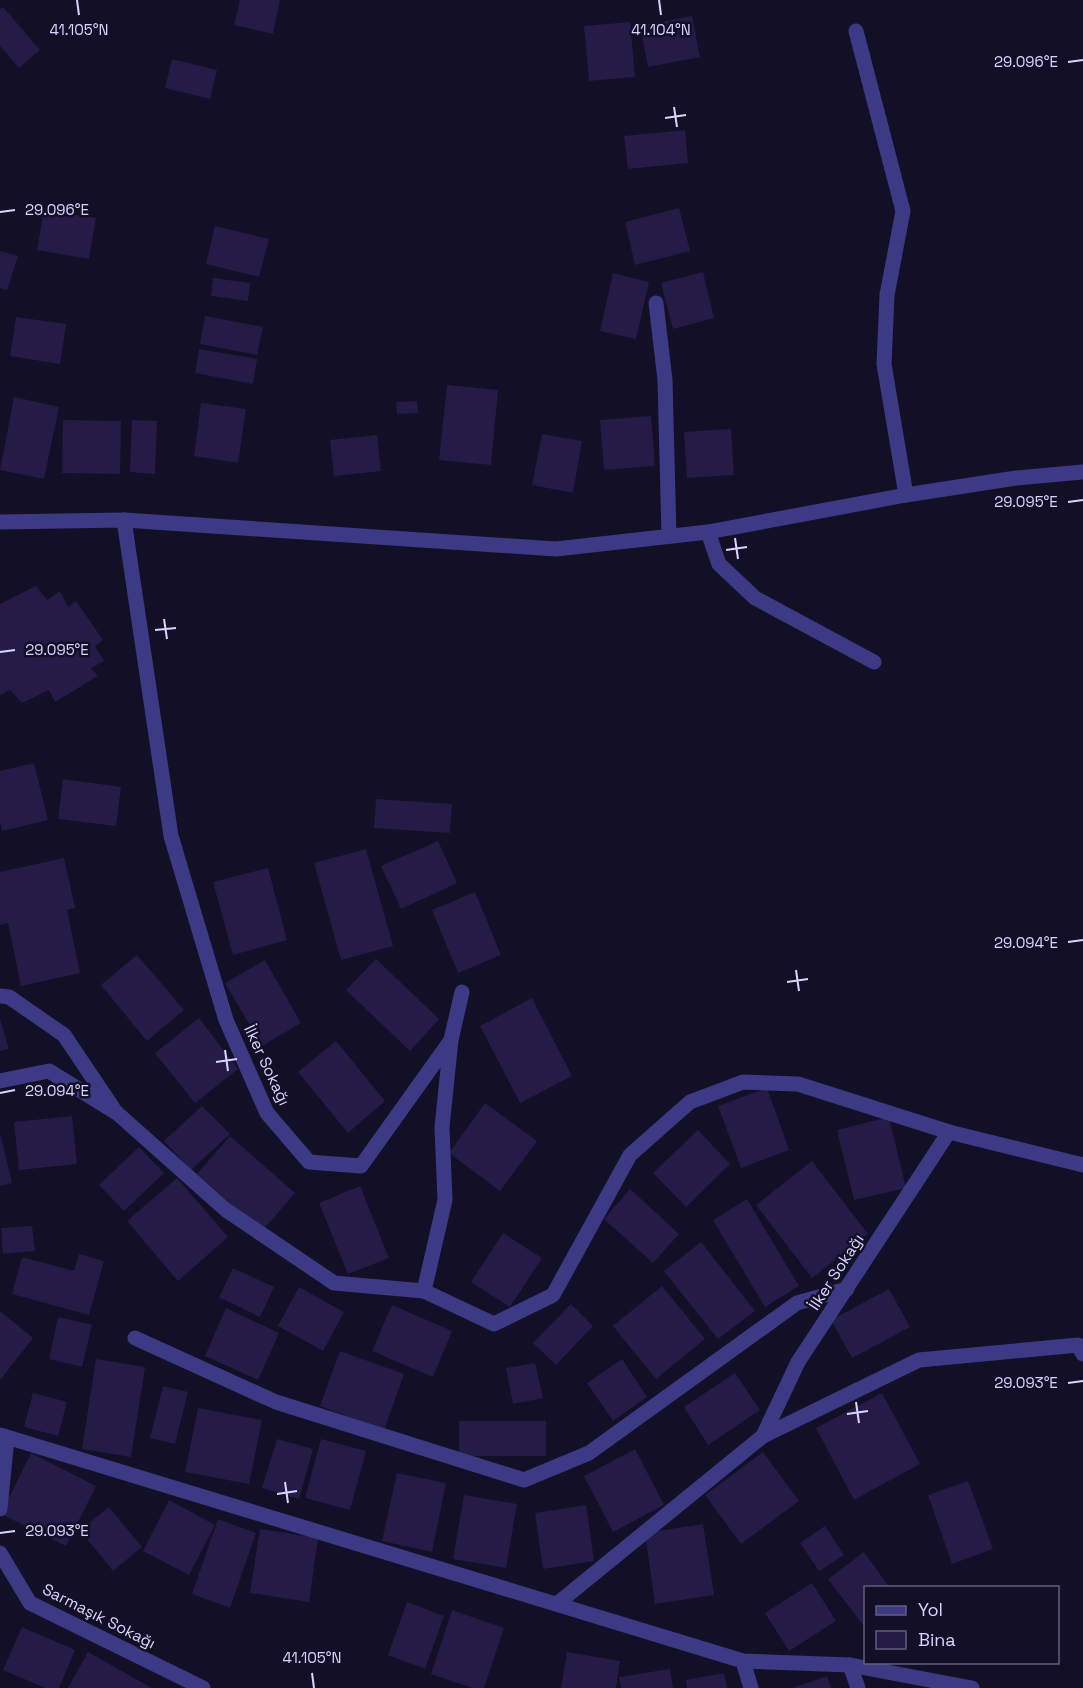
<svg xmlns="http://www.w3.org/2000/svg" width="1083" height="1688" font-family="'Space Grotesk',sans-serif">
  <style>
    .building { fill: #241b47 }
    .lines { fill: none; stroke-linecap: round; stroke-linejoin: round }
    .minor { stroke: #3d3a85; stroke-width: 15 }
    .ticks { fill: none; stroke: #d9d4ff; stroke-width: 2 }
    .labels { text-anchor: middle; dominant-baseline: central; stroke-width: 5; stroke-linejoin: round; paint-order: stroke }
    .street-label { font-size: 16px; fill: #d9d4ff; stroke: #130f26 }
    .ticks-label { font-size: 15px; text-anchor: middle; fill: #d9d4ff; stroke: #130f26; stroke-width: 5; stroke-linejoin: round; paint-order: stroke }
  </style>
  <rect width="100%" height="100%" fill="#130f26"/>
  <!-- building -->
  <g class="building">
    <polygon points="240,0 280,0 273,34 234,25"/>
    <polygon points="3,7 40,50 19,68 0,46 0,9"/>
    <polygon points="692,16 700,57 648,67 640,26"/>
    <polygon points="630,22 635,77 589,81 584,26"/>
    <polygon points="172,59 217,70 210,99 165,88"/>
    <polygon points="685,130 688,163 628,169 624,136"/>
    <polygon points="679,208 690,251 635,265 625,222"/>
    <polygon points="44,210 96,218 89,259 37,250"/>
    <polygon points="215,226 269,239 259,277 206,264"/>
    <polygon points="0,251 18,256 7,290 0,288"/>
    <polygon points="703,272 714,318 673,329 661,283"/>
    <polygon points="613,273 649,282 636,339 600,331"/>
    <polygon points="213,278 250,283 248,301 211,296"/>
    <polygon points="205,316 263,327 257,355 200,344"/>
    <polygon points="16,317 66,324 60,364 10,356"/>
    <polygon points="199,349 257,359 253,384 195,373"/>
    <polygon points="447,385 498,390 491,465 439,460"/>
    <polygon points="14,397 59,407 44,479 0,470"/>
    <polygon points="417,401 418,413 397,414 396,402"/>
    <polygon points="201,403 246,409 238,463 194,456"/>
    <polygon points="651,416 655,466 604,470 600,420"/>
    <polygon points="63,420 121,421 120,474 62,473"/>
    <polygon points="132,420 157,421 155,474 130,472"/>
    <polygon points="731,429 734,475 687,478 684,432"/>
    <polygon points="542,434 582,441 573,493 532,485"/>
    <polygon points="377,435 381,471 334,476 330,440"/>
    <polygon points="36,586 47,600 60,591 68,607 76,601 103,640 95,646 104,661 91,668 98,676 55,702 49,690 22,703 10,690 0,695 0,604"/>
    <polygon points="34,763 48,820 2,831 0,821 0,771"/>
    <polygon points="63,779 121,787 116,826 58,819"/>
    <polygon points="376,799 452,804 450,833 374,828"/>
    <polygon points="438,841 457,883 401,909 381,866"/>
    <polygon points="366,849 393,946 341,960 314,863"/>
    <polygon points="64,858 75,908 67,910 80,973 21,986 8,923 0,925 0,872"/>
    <polygon points="268,868 287,940 233,955 213,882"/>
    <polygon points="475,892 501,955 458,973 432,910"/>
    <polygon points="137,955 184,1010 147,1041 101,985"/>
    <polygon points="376,959 439,1019 410,1051 346,990"/>
    <polygon points="265,960 301,1023 262,1046 225,983"/>
    <polygon points="532,998 572,1076 520,1103 480,1026"/>
    <polygon points="199,1018 238,1069 195,1103 155,1053"/>
    <polygon points="0,1019 9,1049 0,1051"/>
    <polygon points="336,1041 385,1101 348,1133 298,1072"/>
    <polygon points="767,1088 789,1150 741,1168 718,1106"/>
    <polygon points="485,1103 537,1141 500,1191 449,1153"/>
    <polygon points="202,1106 230,1134 191,1170 164,1141"/>
    <polygon points="72,1116 77,1164 19,1170 14,1122"/>
    <polygon points="889,1117 906,1188 854,1200 837,1130"/>
    <polygon points="698,1130 730,1164 686,1207 653,1173"/>
    <polygon points="0,1133 12,1183 0,1186"/>
    <polygon points="230,1136 295,1193 262,1231 197,1174"/>
    <polygon points="139,1147 164,1173 124,1211 99,1185"/>
    <polygon points="812,1161 868,1234 812,1278 756,1205"/>
    <polygon points="177,1178 228,1237 178,1281 127,1221"/>
    <polygon points="360,1186 389,1258 348,1274 319,1203"/>
    <polygon points="630,1189 679,1234 653,1263 604,1219"/>
    <polygon points="747,1199 799,1286 765,1307 713,1220"/>
    <polygon points="32,1226 35,1251 3,1254 1,1228"/>
    <polygon points="503,1233 542,1258 510,1307 471,1282"/>
    <polygon points="701,1242 755,1311 718,1339 664,1271"/>
    <polygon points="79,1254 104,1261 89,1315 12,1294 22,1257 74,1271"/>
    <polygon points="233,1268 274,1287 260,1317 219,1297"/>
    <polygon points="662,1286 705,1339 656,1379 613,1326"/>
    <polygon points="299,1287 344,1312 323,1351 278,1326"/>
    <polygon points="889,1289 910,1327 852,1358 831,1320"/>
    <polygon points="571,1304 593,1326 556,1365 533,1343"/>
    <polygon points="392,1305 452,1331 433,1377 372,1351"/>
    <polygon points="226,1308 279,1333 258,1380 205,1356"/>
    <polygon points="0,1311 33,1338 0,1380"/>
    <polygon points="58,1317 92,1325 82,1367 49,1359"/>
    <polygon points="340,1351 404,1374 384,1430 320,1406"/>
    <polygon points="96,1359 145,1367 131,1457 82,1449"/>
    <polygon points="622,1359 647,1397 613,1421 587,1383"/>
    <polygon points="535,1363 543,1398 513,1404 506,1368"/>
    <polygon points="735,1373 760,1410 708,1445 684,1407"/>
    <polygon points="163,1386 188,1392 175,1444 150,1438"/>
    <polygon points="33,1393 67,1402 58,1436 24,1427"/>
    <polygon points="882,1393 920,1464 854,1500 816,1428"/>
    <polygon points="198,1408 262,1420 249,1484 185,1472"/>
    <rect x="459" y="1421" width="87" height="35"/>
    <polygon points="277,1439 313,1449 299,1499 262,1488"/>
    <polygon points="321,1439 366,1451 350,1510 305,1498"/>
    <polygon points="635,1449 664,1505 613,1532 584,1476"/>
    <polygon points="763,1452 799,1501 741,1544 705,1495"/>
    <polygon points="31,1453 96,1486 66,1546 1,1514"/>
    <polygon points="397,1473 446,1483 432,1552 382,1541"/>
    <polygon points="968,1481 993,1549 952,1564 928,1495"/>
    <polygon points="464,1495 517,1504 506,1568 453,1559"/>
    <polygon points="169,1500 215,1525 189,1575 143,1551"/>
    <polygon points="586,1505 594,1561 543,1569 535,1513"/>
    <polygon points="109,1507 142,1547 113,1571 80,1530"/>
    <polygon points="218,1519 256,1533 230,1608 192,1594"/>
    <polygon points="703,1524 714,1595 655,1604 645,1533"/>
    <polygon points="825,1526 844,1555 819,1571 800,1543"/>
    <polygon points="260,1529 318,1538 309,1602 250,1593"/>
    <polygon points="864,1552 890,1588 866,1588 866,1629 828,1579"/>
    <polygon points="812,1583 836,1621 789,1651 765,1613"/>
    <polygon points="407,1602 444,1616 425,1669 388,1655"/>
    <polygon points="452,1610 504,1628 484,1688 473,1688 431,1674"/>
    <polygon points="22,1627 75,1650 59,1688 45,1688 3,1670"/>
    <polygon points="88,1652 152,1688 68,1688"/>
    <polygon points="567,1652 620,1661 616,1688 561,1688"/>
    <polygon points="670,1669 673,1688 621,1688 619,1677"/>
    <polygon points="724,1673 727,1688 687,1688 686,1680"/>
    <polygon points="827,1676 831,1688 793,1688"/>
  </g>
  <g class="lines">
    <!-- minor -->
    <g class="minor">
      <polyline points="856,31 903,211 887,295 884,364 906,495"/>
      <polyline points="656,303 665,380 669,536"/>
      <polyline points="124,520 171,836 226,1020 267,1113 309,1162 361,1166 451,1040 442,1127 445,1200 424,1291"/>
      <polyline points="0,522 124,520 556,549 708,532 906,495 1016,478 1083,472"/>
      <polyline points="708,532 719,564 755,598 874,662"/>
      <polyline points="0,996 9,997 64,1035 113,1108"/>
      <polyline points="451,1040 462,992"/>
      <polyline points="0,1081 49,1071 117,1113 226,1210 334,1283 424,1291 494,1324 553,1295 630,1155 690,1102 743,1082 798,1084 949,1132 1083,1165"/>
      <polyline points="135,1338 276,1402 524,1480 589,1453 797,1303 847,1289"/>
      <polyline points="0,1435 743,1661 850,1665 972,1688"/>
      <polyline points="763,1436 798,1362 949,1132"/>
      <polyline points="0,1509 7,1438"/>
      <polyline points="0,1553 30,1603 203,1688"/>
      <polyline points="558,1603 763,1436 919,1360 1078,1345 1083,1354"/>
      <polyline points="743,1661 751,1688"/>
      <polyline points="850,1665 858,1688"/>
    </g>
  </g>
  <!-- ticks -->
  <path class="ticks" d="M77,0L79,15M659,0L661,15M1068,62L1083,60M674,107L677,127M665,118L686,115M0,212L15,210M1068,502L1083,500M735,538L738,559M726,550L747,547M164,619L167,639M155,630L176,628M0,652L15,650M1068,942L1083,940M796,970L799,991M787,982L808,979M225,1050L228,1071M216,1062L237,1059M0,1093L15,1090M1068,1383L1083,1381M856,1402L859,1423M847,1414L868,1411M285,1482L288,1503M277,1494L297,1491M0,1533L15,1531M312,1673L314,1688"/>
  <g class="labels">
    <!-- street labels -->
    <g class="street-label">
      <text transform="translate(267 1065) rotate(65)">İlker Sokağı</text>
      <text transform="translate(836 1272) rotate(-57)">İlker Sokağı</text>
      <text transform="translate(99 1616) rotate(27)">Sarmaşık Sokağı</text>
    </g>
  </g>
  <g class="ticks-label">
    <text x="79" y="35">41.105°N</text>
    <text x="661" y="35">41.104°N</text>
    <text x="1026" y="67">29.096°E</text>
    <text x="57" y="215">29.096°E</text>
    <text x="1026" y="507">29.095°E</text>
    <text x="57" y="655">29.095°E</text>
    <text x="1026" y="948">29.094°E</text>
    <text x="57" y="1096">29.094°E</text>
    <text x="1026" y="1388">29.093°E</text>
    <text x="57" y="1536">29.093°E</text>
    <text x="312" y="1663">41.105°N</text>
  </g>
  <!-- legend -->
  <rect x="864" y="1586" width="195" height="78" fill="#130f26" stroke="#625e7d" stroke-width="1.5"/>
  <rect x="876" y="1606" width="30" height="9" fill="#3d3a85" stroke="#625e7d" stroke-width="1.5"/>
  <text x="918" y="1616" font-size="18" fill="#d9d4ff">Yol</text>
  <rect x="876" y="1631" width="30" height="18" fill="#241b47" stroke="#625e7d" stroke-width="1.5"/>
  <text x="918" y="1646" font-size="18" fill="#d9d4ff">Bina</text>
</svg>
